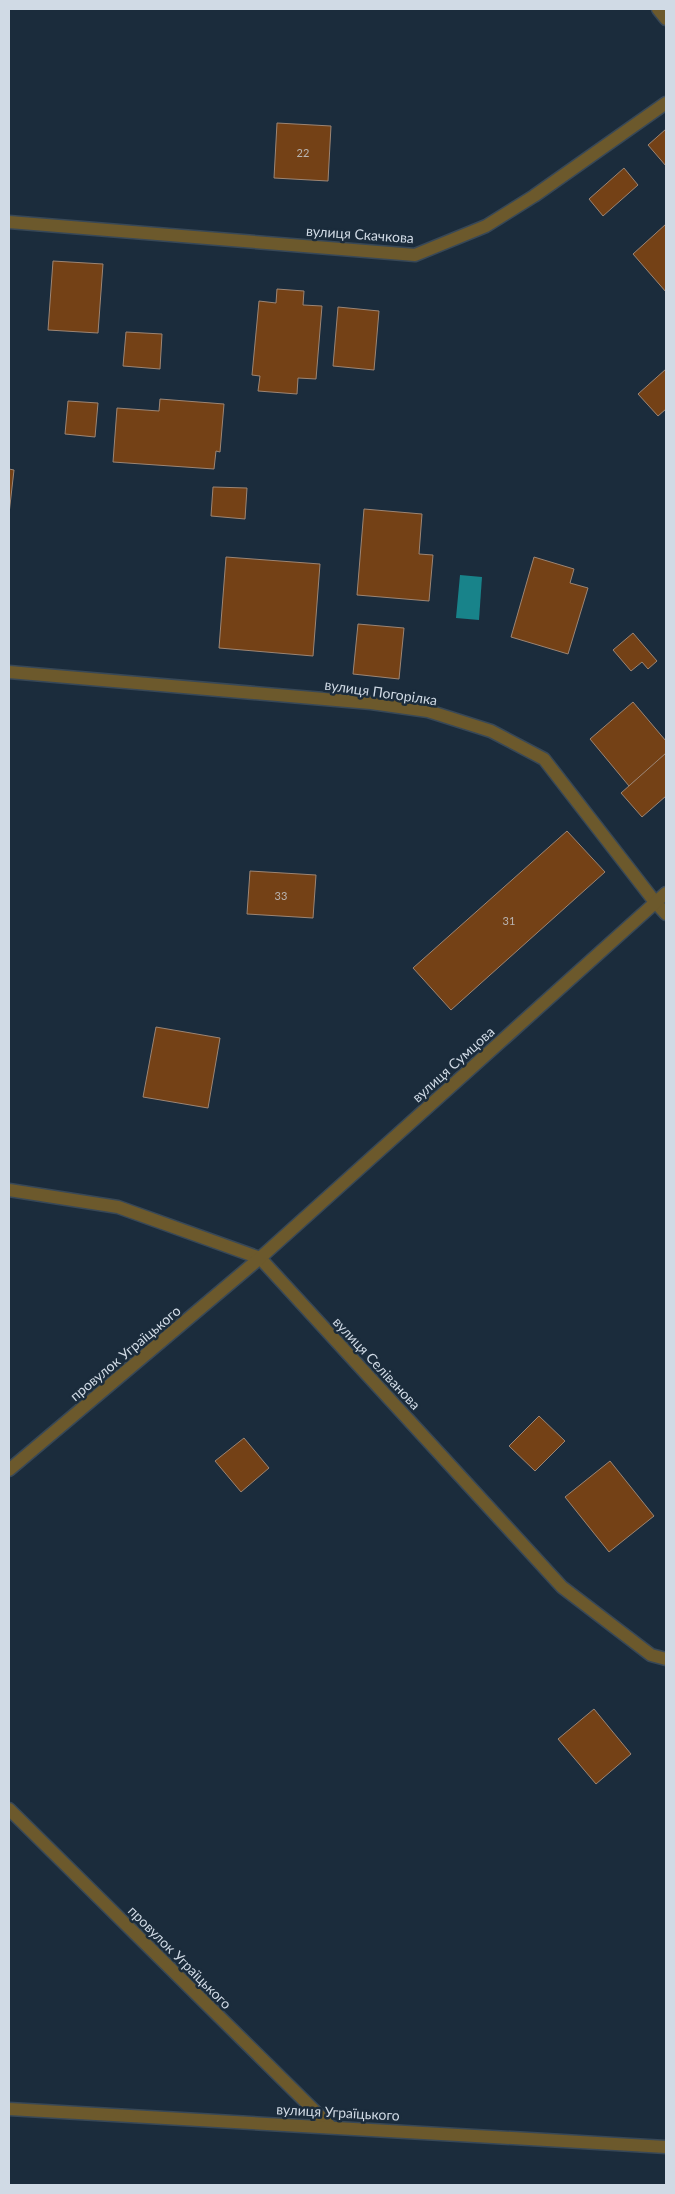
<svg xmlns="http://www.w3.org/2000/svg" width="675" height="2194" font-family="Lato,sans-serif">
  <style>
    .water { fill: #18838a }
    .building { fill: #744116; stroke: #9c8574 }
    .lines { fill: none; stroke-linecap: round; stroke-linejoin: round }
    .minor-casing { stroke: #384857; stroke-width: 15 }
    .minor { stroke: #6c592c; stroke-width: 12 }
    .labels { text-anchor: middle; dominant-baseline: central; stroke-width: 5; stroke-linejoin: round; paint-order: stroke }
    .number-label { font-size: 11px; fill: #b9b4b1 }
    .street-label { font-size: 14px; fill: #d0dae5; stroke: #1b2c3c }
  </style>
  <rect width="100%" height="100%" fill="#1b2c3c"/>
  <!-- water -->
  <polygon class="water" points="460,575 482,577 479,620 456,618"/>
  <!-- building -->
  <g class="building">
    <polygon points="277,123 331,126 328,181 274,178"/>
    <polygon points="666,129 666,166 648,145"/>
    <polygon points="624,168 638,185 603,216 589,199"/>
    <polygon points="666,224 666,292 633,254"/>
    <polygon points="53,261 103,264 98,333 48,330"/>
    <polygon points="277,289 304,291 303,305 322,306 316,379 298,378 297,394 258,391 260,376 252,375 259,301 276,303"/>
    <polygon points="338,307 379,311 374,370 333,366"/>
    <polygon points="126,332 162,334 160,369 123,366"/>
    <polygon points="666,369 666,409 658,416 638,394"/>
    <polygon points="160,399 224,404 220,452 216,451 214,469 113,462 117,408 159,411"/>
    <polygon points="68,401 98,403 95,437 65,434"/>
    <polygon points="9,469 14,470 9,514"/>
    <polygon points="213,487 247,488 245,519 211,516"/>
    <polygon points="364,509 422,514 419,554 433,555 429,601 357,595"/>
    <polygon points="226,557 320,564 313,656 219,648"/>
    <polygon points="534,557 574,569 570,583 588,588 568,654 511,637"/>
    <polygon points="358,624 404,628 399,679 353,674"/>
    <polygon points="633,633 657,661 648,669 642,662 631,671 613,650"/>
    <polygon points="633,702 666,741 666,754 629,786 590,739"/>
    <polygon points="666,753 666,796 642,817 621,793"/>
    <polygon points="567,831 605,872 451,1010 413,968"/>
    <polygon points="250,871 316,875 313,918 247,914"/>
    <polygon points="156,1027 220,1038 208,1108 143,1097"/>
    <polygon points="539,1416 565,1441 535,1471 509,1446"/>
    <polygon points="244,1438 269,1468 241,1492 215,1461"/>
    <polygon points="610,1461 654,1516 609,1552 565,1497"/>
    <polygon points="594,1709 631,1754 596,1784 558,1739"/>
  </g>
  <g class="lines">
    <!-- minor casing -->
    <g class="minor-casing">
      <g id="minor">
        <polyline points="658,9 666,19"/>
        <polyline points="9,222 415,255 486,226 534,196 666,103"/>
        <polyline points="9,672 371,703 428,711 491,731 544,759 655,902 666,914"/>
        <polyline points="9,1190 118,1207 260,1258 562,1587 651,1655 666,1659"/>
        <polyline points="9,1470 260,1258 666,893"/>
        <polyline points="9,1809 331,2127"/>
        <polyline points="9,2109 666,2147"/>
      </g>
    </g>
    <!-- minor -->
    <use href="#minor" class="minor"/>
  </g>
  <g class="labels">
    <!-- number labels -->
    <g class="number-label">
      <text x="303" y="152">22</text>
      <text x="281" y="895">33</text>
      <text x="509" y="920">31</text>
    </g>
    <!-- street labels -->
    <g class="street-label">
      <text transform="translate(360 234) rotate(4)">вулиця Скачкова</text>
      <text transform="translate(381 692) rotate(8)">вулиця Погорілка</text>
      <text transform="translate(453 1064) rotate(-42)">вулиця Сумцова</text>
      <text transform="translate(125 1353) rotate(-40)">провулок Уграїцького</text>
      <text transform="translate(377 1363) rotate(47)">вулиця Селіванова</text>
      <text transform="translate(180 1957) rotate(45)">провулок Уграїцького</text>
      <text transform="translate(338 2112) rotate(3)">вулиця Уграїцького</text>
    </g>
  </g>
  <!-- border -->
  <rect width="675" height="2194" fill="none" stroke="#d0dae5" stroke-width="20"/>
</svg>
